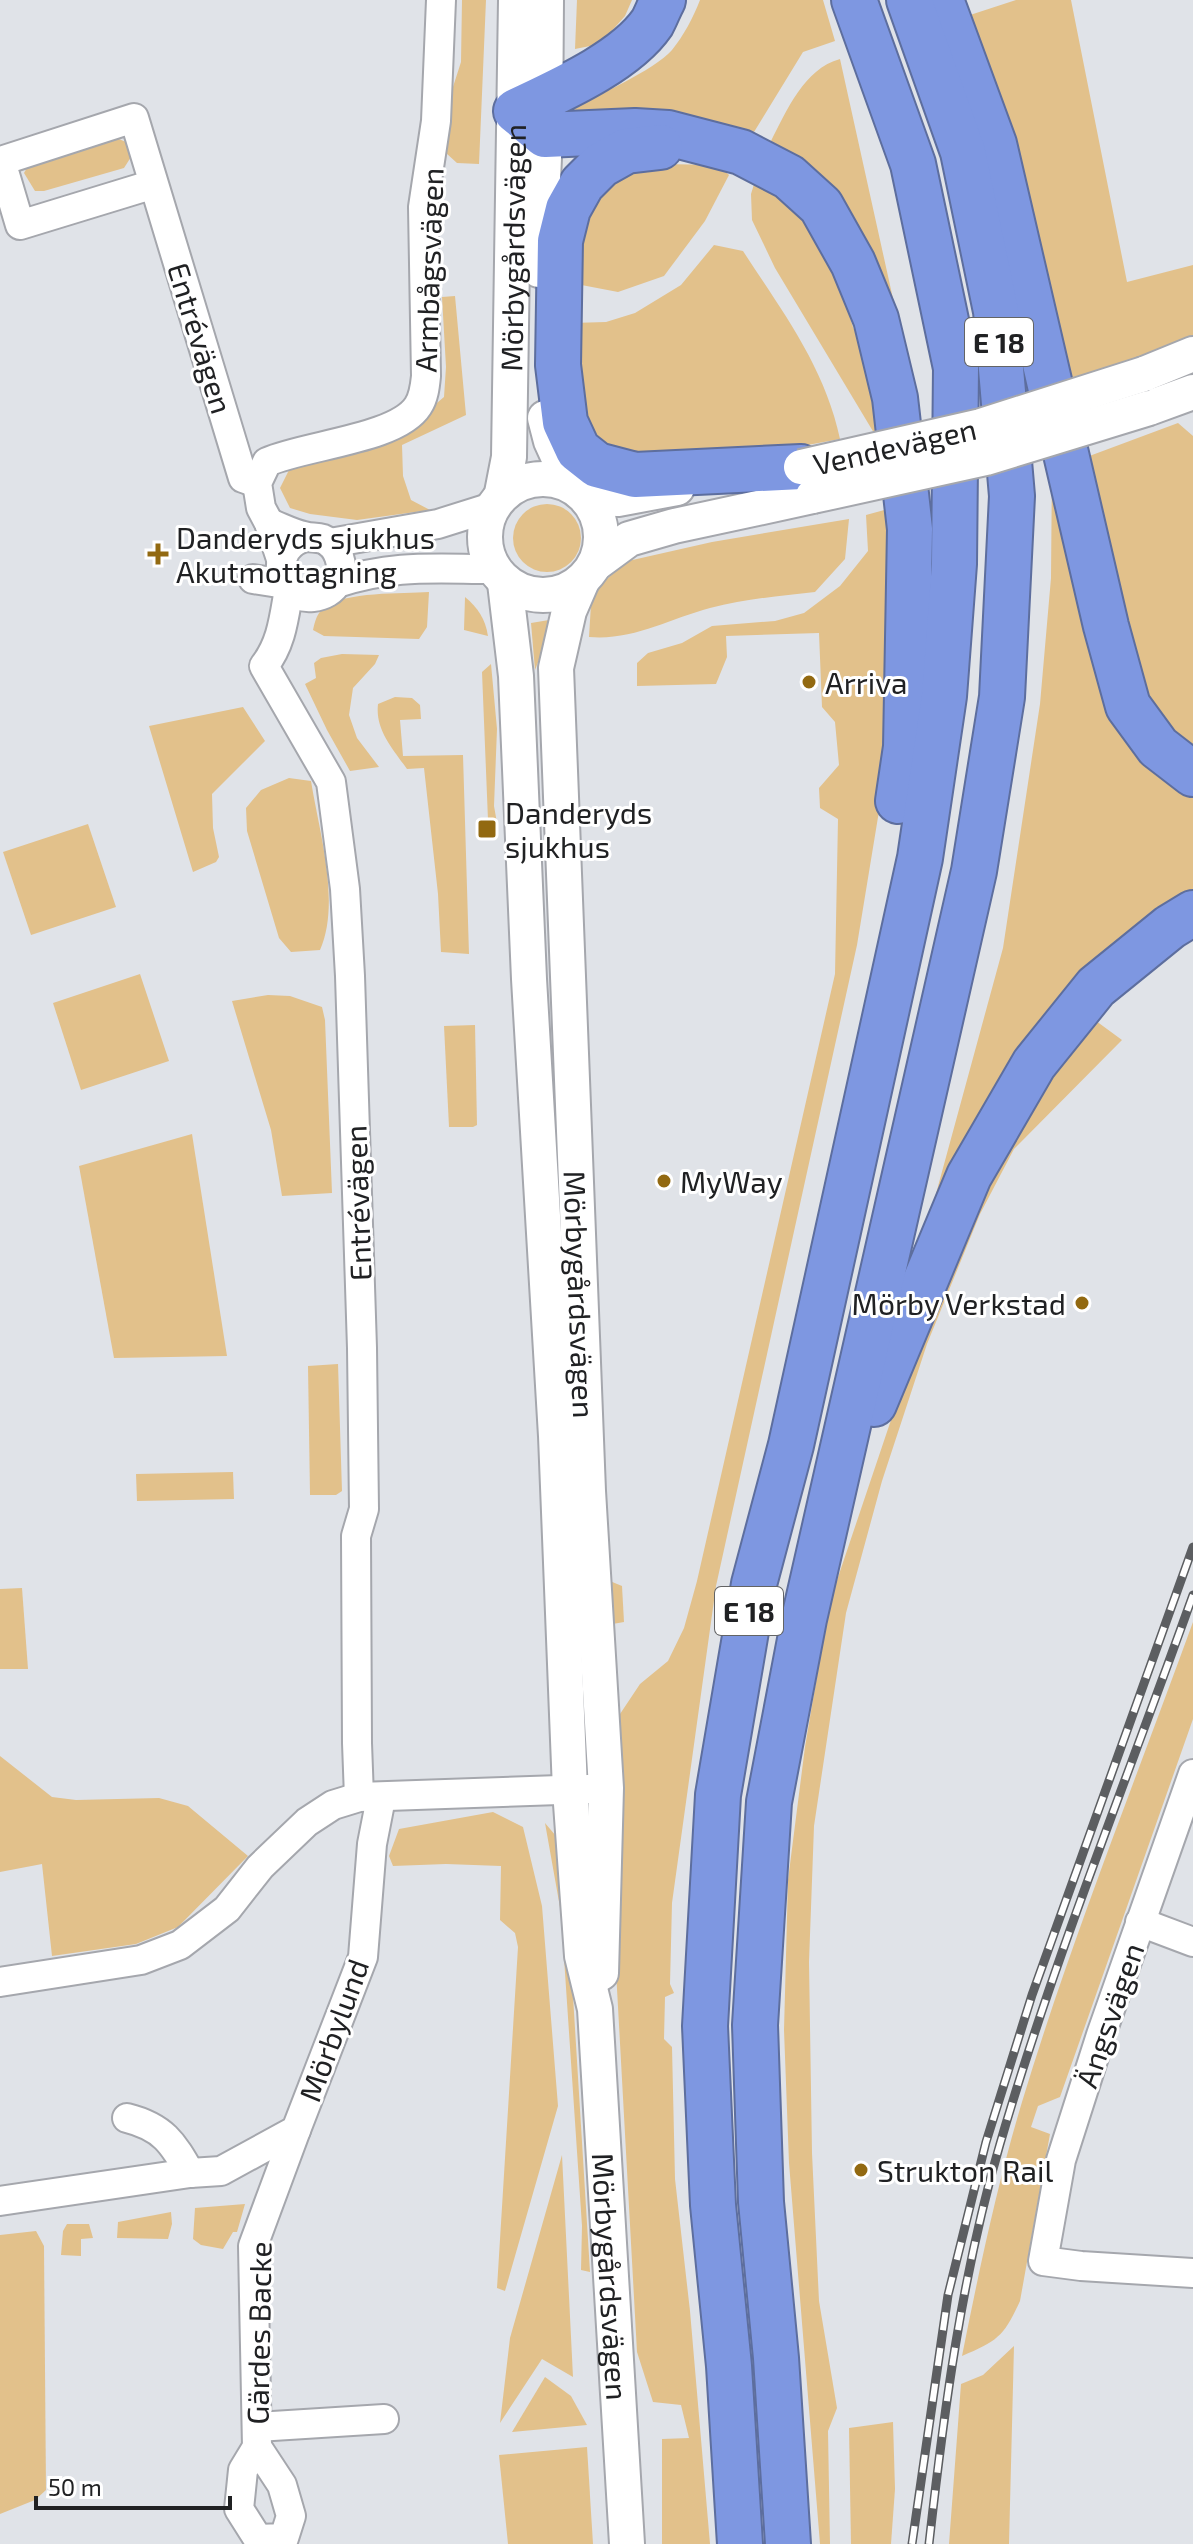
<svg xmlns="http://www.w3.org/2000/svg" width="1193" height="2544" font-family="'Exo 2',sans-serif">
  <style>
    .green { fill: #e2c18b }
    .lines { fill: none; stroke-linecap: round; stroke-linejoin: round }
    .minor-casing { stroke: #a5a7ad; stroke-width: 32 }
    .tertiary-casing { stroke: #a5a7ad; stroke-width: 38 }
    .motorway-casing { stroke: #5d6e9e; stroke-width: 48 }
    .minor { stroke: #fff; stroke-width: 28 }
    .tertiary { stroke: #fff; stroke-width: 34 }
    .motorway { stroke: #7e97e1; stroke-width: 44 }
    .rail-casing { stroke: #5c5e61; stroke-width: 9 }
    .rail { stroke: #fff; stroke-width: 6; stroke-dasharray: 18; stroke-linecap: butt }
    .tertiary-bridge-casing { stroke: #a5a7ad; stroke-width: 38; stroke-linecap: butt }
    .tertiary-bridge { stroke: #fff; stroke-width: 34 }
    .poi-dot { fill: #926911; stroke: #fff; stroke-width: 3 }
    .labels { text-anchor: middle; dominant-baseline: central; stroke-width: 6; stroke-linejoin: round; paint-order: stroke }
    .shield { fill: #fff; stroke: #636465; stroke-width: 2 }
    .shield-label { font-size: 28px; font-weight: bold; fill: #202123 }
    .street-label { font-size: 30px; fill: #202123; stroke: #fff }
    .poi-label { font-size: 30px; fill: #202123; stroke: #fff; text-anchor: start }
  </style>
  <rect width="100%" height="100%" fill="#e0e3e8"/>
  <!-- green -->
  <g class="green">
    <polygon points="462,0 486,0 479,164 457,163 435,143 461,62"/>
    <polygon points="577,0 632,0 625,16 600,44 575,49"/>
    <path d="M700,0H823L835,41L803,52L754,132C692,113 631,112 568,110C594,97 655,70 672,50C684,35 693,18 700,0Z"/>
    <polygon points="1016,0 1071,0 1127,282 1193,265 1193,343 1069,387 967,16"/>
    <path d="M840,59L907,362L789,153L771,141C787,110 804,69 840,59Z"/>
    <polygon points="114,137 126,142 131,157 124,168 44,191 35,191 24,173 29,164"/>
    <polygon points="661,164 718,165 729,175 705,221 664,276 618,292 571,283 587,203 608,178"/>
    <polygon points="755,181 784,197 829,252 853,327 879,388 888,433 874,433 775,268 752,220 751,194"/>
    <path d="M714,245L743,251C782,311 825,367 840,439L775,451L656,460L609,452L587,427L572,323L606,322L635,313L681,285Z"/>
    <polygon points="455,296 466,415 402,445 403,476 411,500 430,510 357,520 310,514 290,508 280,488 289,470 389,443 444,397 446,367 442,297"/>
    <polygon points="1178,423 1193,436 1193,750 1168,729 1129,672 1084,458"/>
    <polygon points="1052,465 1090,654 1128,745 1158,777 1193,794 1193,889 1133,929 942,1200 934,1201 1003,948 1040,704 1051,578"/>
    <circle cx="547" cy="538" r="34"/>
    <polygon points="888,509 890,695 880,805 857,945 716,1586 672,1903 670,1984 674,1993 665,1997 664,2039 672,2047 675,2179 690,2311 710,2544 662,2544 662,2439 689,2438 681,2405 653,2402 637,2352 613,1916 616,1720 640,1684 668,1661 684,1628 697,1581 835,974 838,819 820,808 819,788 839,765 835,722 822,707 819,633 726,636 727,657 716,684 637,686 637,663 648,653 682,643 712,626 775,621 804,613 840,586 868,551 866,515"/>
    <path d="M849,519L845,559L815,592C779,596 745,599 710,608C669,619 632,641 589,637L591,604L602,583L628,561L712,542Z"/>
    <path d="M429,592L427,627L419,639L324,636L313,630C315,621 317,613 324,608C345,591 402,594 429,592Z"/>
    <path d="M465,597C478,608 485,618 488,636L464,630Z"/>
    <polygon points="555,619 535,670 531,623"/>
    <polygon points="342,654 379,655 375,664 353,688 349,715 357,738 379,767 350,771 327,730 305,684 316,678 314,663 321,658"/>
    <polygon points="491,664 497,729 494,806 497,823 488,820 482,672"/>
    <path d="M395,697L412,698L420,705L421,719L400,720L403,756L463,755L469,954L441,952L438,894L424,768L407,769C393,749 375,730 378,704Z"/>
    <polygon points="243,707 265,741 212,794 213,828 219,857 216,862 193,872 149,726"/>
    <path d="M289,778L311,781C319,831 341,903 320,950L291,952L279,938L247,831L246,808L261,790Z"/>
    <polygon points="88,824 116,907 31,935 3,852"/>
    <polygon points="140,974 169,1061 81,1090 53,1003"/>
    <polygon points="268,995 290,996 322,1007 325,1020 332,1193 282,1196 271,1130 232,1001"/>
    <polygon points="1092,1018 1122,1040 1014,1149 980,1214 927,1344 882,1481 846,1613 814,1826 809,1962 812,2153 819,2301 837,2408 828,2431 830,2544 820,2544 789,2163 784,2030 788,1880 805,1747 829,1604 890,1423 949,1270 1010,1138"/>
    <polygon points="475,1025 477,1125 473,1127 449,1127 444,1026"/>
    <polygon points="192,1134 227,1356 114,1358 79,1166"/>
    <polygon points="338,1364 342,1491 336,1495 310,1495 308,1366"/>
    <polygon points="233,1472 234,1499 137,1501 136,1474"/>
    <polygon points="605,1579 622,1586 624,1622 607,1625"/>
    <polygon points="22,1588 28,1669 0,1669 0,1589"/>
    <path d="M1193,1622V1719L1060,2097L1038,2106L1031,2127L1050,2134L1020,2301C1004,2336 998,2341 962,2356C979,2271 997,2185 1022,2102C1071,1940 1135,1782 1193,1622Z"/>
    <polygon points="0,1756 52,1797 76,1800 159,1798 188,1806 248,1856 178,1927 136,1944 52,1956 42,1864 0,1872"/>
    <polygon points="493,1812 523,1827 542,1906 558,2106 505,2291 497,2288 518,1947 515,1933 500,1920 501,1866 446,1864 393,1866 389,1856 399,1829"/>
    <polygon points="545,1823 561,1842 573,1996 590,2272 581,2270 582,2226 561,1913"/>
    <polygon points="562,2155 573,2377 542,2359 500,2423 510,2338"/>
    <polygon points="245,2204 237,2232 233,2232 223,2249 201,2245 193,2239 195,2208"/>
    <polygon points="171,2212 172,2224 168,2239 117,2238 118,2222"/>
    <polygon points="67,2224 89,2224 93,2238 81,2239 81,2256 61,2255 63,2231"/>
    <polygon points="36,2231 44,2246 46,2490 35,2500 0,2514 0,2235"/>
    <polygon points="1014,2346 1009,2544 949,2544 961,2384 983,2375"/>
    <polygon points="545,2377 571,2396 587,2425 512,2432"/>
    <polygon points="893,2422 895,2489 891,2544 851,2544 849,2428"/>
    <polygon points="587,2447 593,2544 508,2544 499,2455"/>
  </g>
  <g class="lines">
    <!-- minor casing -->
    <g class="minor-casing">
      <g id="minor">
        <polyline points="154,184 20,225 1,161 134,118 243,478 257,483"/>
        <path d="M269,523C280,527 293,534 304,536C310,538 316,537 323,539C339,546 345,566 338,581C333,591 323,596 313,597C274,601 269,545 306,537"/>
        <polyline points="330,543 438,524 492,507"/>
        <path d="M281,559L269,523L261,508L257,483L267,462C305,445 397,439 418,406C424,397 425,386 426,376L423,207L436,121L441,0"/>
        <polyline points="253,579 285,584"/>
        <path d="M337,583C394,564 435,569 493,569"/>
        <path d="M289,589C284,617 282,643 264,666L331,782L345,889L350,976L362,1348L364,1509L356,1536L357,1743L359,1797"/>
        <polyline points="1193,1774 1101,2035 1061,2160 1043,2261 1081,2266 1193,2273"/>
        <polyline points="1140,1922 1193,1942"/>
        <polyline points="0,1982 141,1960 180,1945 227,1909 260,1867 307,1822 333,1805 359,1797 589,1789"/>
        <path d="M127,2118C163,2127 173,2143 190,2173"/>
        <polyline points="0,2201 190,2173 221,2171 296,2130 363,1957 372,1844 381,1798"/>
        <polyline points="257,2427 384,2419"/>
        <polyline points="257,2447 253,2246 296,2130"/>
        <polygon points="257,2447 282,2485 291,2516 284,2538 258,2539 239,2509 243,2470"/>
      </g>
    </g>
    <!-- tertiary casing -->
    <g class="tertiary-casing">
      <g id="tertiary">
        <polyline points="539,270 545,135 546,0"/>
        <polyline points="1144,374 1193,354"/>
        <polyline points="1149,408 1193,392"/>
        <polyline points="545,418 551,441 571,485"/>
        <circle cx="543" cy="537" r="58"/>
        <path id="s1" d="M502,493L509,457L516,0"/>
        <polyline points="586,497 618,499 677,488"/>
        <polyline points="595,564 629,539 674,526 813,496"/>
        <path id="s2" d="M582,581L569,611L556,668L588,1491L606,1788L601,1973"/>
        <path id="s3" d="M505,583L516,676L529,979L556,1436L570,1790L582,1956L595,2009L627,2544"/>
      </g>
    </g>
    <!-- motorway casing -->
    <g class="motorway-casing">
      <g id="motorway">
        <path d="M663,0C659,7 656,16 652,23C625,62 558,91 516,111L545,135L635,131L668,133L741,152L789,177L821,206L853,263L876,319L895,398L910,529L906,747L898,801"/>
        <polyline points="941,0 994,144 1106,626 1128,706 1158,747 1193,774"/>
        <polyline points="660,147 626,151 601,165 582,184 568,209 560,241 558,365 565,422 578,450 597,465 635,475 801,467"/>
        <polyline points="874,1404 969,1176 1034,1064 1096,987 1170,927 1193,913"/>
        <polyline points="740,2544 729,2366 713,2205 705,2026 718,1795 754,1584 791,1445 920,858 944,696 954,564 956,368 913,164 854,0"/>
        <polyline points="788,2544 776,2358 761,2202 755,2025 769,1802 804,1619 974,871 1002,697 1012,496 996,311 963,152 909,0"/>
      </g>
    </g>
    <!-- minor -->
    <use href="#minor" class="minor"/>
    <!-- tertiary -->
    <use href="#tertiary" class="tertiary"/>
    <!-- motorway -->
    <use href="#motorway" class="motorway"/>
    <!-- rail casing -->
    <g class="rail-casing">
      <g id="rail">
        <polyline points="912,2544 948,2295 986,2142 1032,1995 1193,1547"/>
        <path d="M929,2544C944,2410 962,2274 1000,2144C1054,1958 1128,1777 1193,1595"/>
      </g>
    </g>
    <!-- rail -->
    <use href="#rail" class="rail"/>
    <!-- tertiary-bridge casing -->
    <g class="tertiary-bridge-casing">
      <g id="tertiary-bridge">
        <path id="s4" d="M801,467L981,426L1144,374"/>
        <polyline points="813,496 986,458 1149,408"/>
      </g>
    </g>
    <!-- tertiary-bridge -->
    <use href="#tertiary-bridge" class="tertiary-bridge"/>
  </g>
  <!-- markers -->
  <g class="poi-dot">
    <path d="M154 542h8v8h8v8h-8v8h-8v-8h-8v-8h8z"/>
    <circle cx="809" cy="682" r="8"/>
    <rect x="477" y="819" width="20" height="20" rx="4"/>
    <circle cx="664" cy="1181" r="8"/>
    <circle cx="1082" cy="1303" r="8"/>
    <circle cx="861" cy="2170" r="8"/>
  </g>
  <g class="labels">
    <!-- shield labels -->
    <g class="shield">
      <rect x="965" y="318" width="68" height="48" rx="6"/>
      <rect x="715" y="1587" width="68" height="48" rx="6"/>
    </g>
    <g class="shield-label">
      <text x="999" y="342">E 18</text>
      <text x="749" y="1611">E 18</text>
    </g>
    <!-- street labels -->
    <g class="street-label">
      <text stroke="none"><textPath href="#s1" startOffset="246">Mörbygårdsvägen</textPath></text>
      <text transform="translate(428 270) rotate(-88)">Armbågsvägen</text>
      <text transform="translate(201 338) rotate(73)">Entrévägen</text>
      <text stroke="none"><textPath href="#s4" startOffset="96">Vendevägen</textPath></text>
      <text transform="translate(357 1203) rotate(-92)">Entrévägen</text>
      <text stroke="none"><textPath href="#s2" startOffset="718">Mörbygårdsvägen</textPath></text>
      <text transform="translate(1109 2015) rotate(-71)">Ängsvägen</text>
      <text transform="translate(333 2030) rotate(-70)">Mörbylund</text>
      <text stroke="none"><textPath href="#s3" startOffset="1698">Mörbygårdsvägen</textPath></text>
      <text transform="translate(258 2333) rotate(-89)">Gärdes Backe</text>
    </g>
    <!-- poi labels -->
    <g class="poi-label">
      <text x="176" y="537">Danderyds sjukhus<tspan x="176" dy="34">Akutmottagning</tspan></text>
      <text x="825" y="682">Arriva</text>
      <text x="505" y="812">Danderyds<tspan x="505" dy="34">sjukhus</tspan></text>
      <text x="680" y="1181">MyWay</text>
      <text x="1066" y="1303" text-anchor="end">Mörby Verkstad</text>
      <text x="877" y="2170">Strukton Rail</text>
    </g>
  </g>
  <!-- scale -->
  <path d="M36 2496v12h194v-12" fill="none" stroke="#202123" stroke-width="4"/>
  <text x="48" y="2496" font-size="24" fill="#202123" stroke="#ffffff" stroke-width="6" paint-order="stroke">50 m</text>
</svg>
